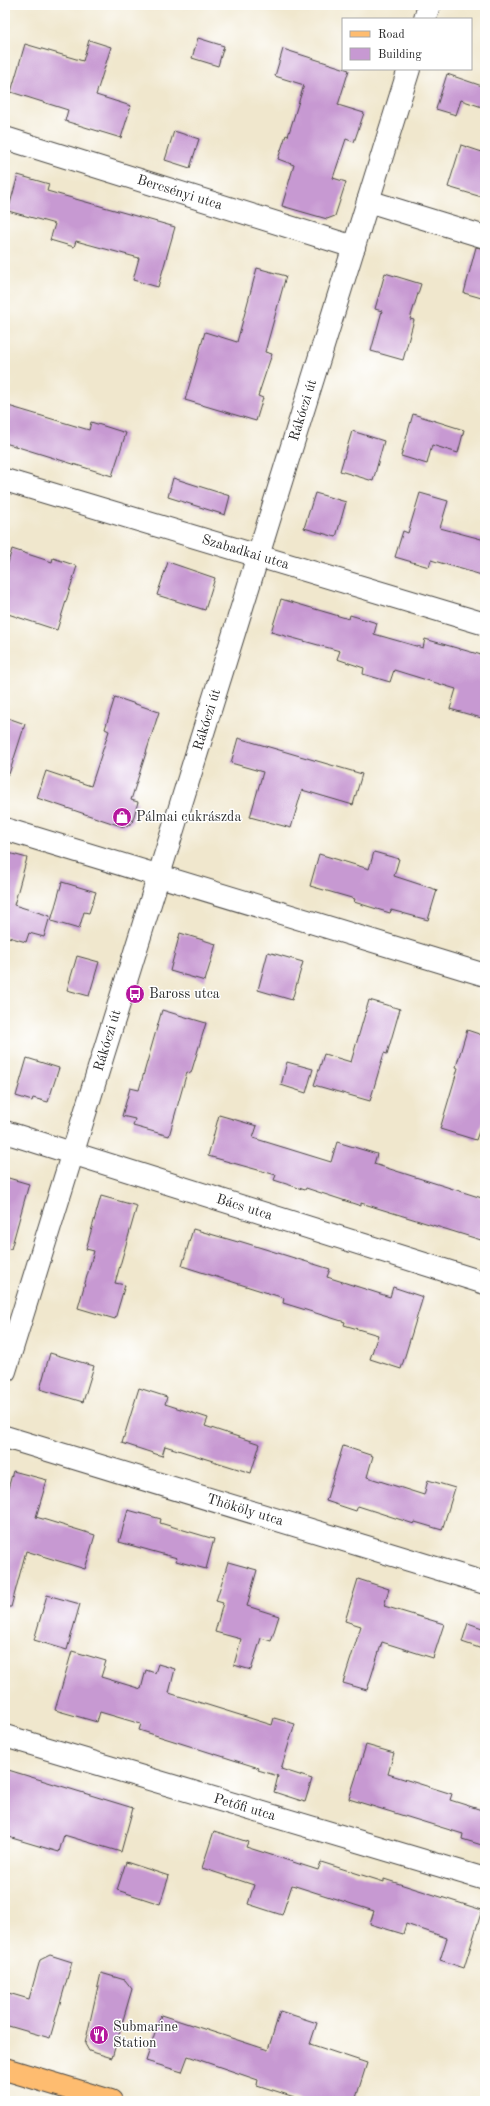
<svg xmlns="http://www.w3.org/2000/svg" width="490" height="2106" font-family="'Old Standard TT',serif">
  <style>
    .building { fill: #c799d2 }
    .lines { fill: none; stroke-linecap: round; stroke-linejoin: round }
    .minor-casing { stroke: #494743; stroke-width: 24 }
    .major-casing { stroke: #494743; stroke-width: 24 }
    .minor { stroke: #fff; stroke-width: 22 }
    .major { stroke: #febc70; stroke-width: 22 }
    .labels { text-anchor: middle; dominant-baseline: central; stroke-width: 3; stroke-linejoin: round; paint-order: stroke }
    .street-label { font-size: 14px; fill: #2b2b2b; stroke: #fff }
    .poi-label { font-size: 14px; fill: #2b2b2b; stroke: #fff; text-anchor: start }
  </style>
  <rect width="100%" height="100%" fill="#fff"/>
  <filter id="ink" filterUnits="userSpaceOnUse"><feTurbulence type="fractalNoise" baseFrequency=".025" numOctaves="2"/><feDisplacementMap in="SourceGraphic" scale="8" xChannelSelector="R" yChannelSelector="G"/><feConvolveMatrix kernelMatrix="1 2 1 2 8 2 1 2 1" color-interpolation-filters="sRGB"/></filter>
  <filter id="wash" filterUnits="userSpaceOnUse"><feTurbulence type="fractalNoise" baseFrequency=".012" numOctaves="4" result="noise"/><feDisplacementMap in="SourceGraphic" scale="16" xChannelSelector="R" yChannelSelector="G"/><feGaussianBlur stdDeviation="0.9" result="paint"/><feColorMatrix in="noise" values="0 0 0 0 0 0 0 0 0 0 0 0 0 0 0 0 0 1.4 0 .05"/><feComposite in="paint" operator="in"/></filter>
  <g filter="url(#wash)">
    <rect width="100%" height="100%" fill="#f0e7cd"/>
    <g id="blocks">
      <!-- building -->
      <g class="building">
        <polygon points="198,38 224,46 218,66 192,58"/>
        <polygon points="89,40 111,47 96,95 131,106 121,138 65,121 68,110 11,92 25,44 83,61"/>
        <polygon points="283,49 349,70 338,105 364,113 354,142 346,139 333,178 346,182 335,216 327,219 282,206 294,165 278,159 286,135 288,136 304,85 275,76"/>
        <polygon points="447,74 485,87 485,108 461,100 456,115 436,109"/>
        <polygon points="174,131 199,139 190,168 165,160"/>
        <polygon points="461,145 485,153 485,198 448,187"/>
        <polygon points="18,175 49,184 47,191 175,227 158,287 133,280 139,258 76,241 74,247 50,240 55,224 8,211"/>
        <polygon points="476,247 485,249 485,299 464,293"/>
        <polygon points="257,268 286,276 265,352 272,354 258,396 263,398 256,421 185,400 205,332 237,342"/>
        <polygon points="385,273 421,284 410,319 414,320 403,360 371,351 382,311 375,309"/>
        <polygon points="5,405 89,430 91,422 126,433 112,476 5,443"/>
        <polygon points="413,414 464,430 458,453 432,445 427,464 401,456"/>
        <polygon points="352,431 384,441 373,481 340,471"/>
        <polygon points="173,478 230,496 225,515 168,497"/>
        <polygon points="315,493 346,502 336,537 304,528"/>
        <polygon points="420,493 448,501 440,528 485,540 485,576 431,560 429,567 395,557 403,531 408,533"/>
        <polygon points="12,549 52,562 53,558 77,566 57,630 5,613 5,573"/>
        <polygon points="168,562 215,578 205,610 157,595"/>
        <polygon points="281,599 349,619 350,615 377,623 374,634 423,648 425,639 485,656 485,719 450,709 456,689 394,670 390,682 363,674 364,668 337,659 340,651 271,632"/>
        <polygon points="115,697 159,712 131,800 138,802 132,823 124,827 37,798 46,771 91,786 109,731 105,729"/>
        <polygon points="5,717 25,724 9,774 5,773"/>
        <polygon points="238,738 362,774 353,805 302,790 291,828 250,817 263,772 231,763"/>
        <polygon points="5,852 27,858 14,905 50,916 44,937 29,933 26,942 5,936"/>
        <polygon points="374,852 399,859 394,876 437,890 428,920 391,910 390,913 354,902 355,899 310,886 319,854 369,869"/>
        <polygon points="62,882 96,892 89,913 84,912 79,929 51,921"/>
        <polygon points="180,933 216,944 205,981 170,971"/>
        <polygon points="268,952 303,962 292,1000 258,990"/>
        <polygon points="77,956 99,962 89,996 67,990"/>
        <polygon points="369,1000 400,1009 387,1054 384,1053 370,1101 314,1085 324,1054 351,1062"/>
        <polygon points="162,1010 206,1023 191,1073 187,1072 169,1136 133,1126 135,1119 122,1116 130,1088 139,1090"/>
        <polygon points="467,1030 485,1036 485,1123 482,1122 476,1140 440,1129 458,1068 456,1067"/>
        <polygon points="27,1058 59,1068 48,1102 33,1098 32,1101 16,1096"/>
        <polygon points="287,1062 313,1069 306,1093 281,1085"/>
        <polygon points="219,1115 257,1126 253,1138 331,1162 337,1142 377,1154 374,1164 485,1199 485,1229 481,1240 361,1203 361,1206 306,1188 305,1190 274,1180 276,1175 208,1156"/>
        <polygon points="5,1177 29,1184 11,1249 5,1248"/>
        <polygon points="101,1196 137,1206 115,1283 125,1285 115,1319 78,1308 94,1251 86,1249"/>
        <polygon points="193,1229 238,1242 239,1241 330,1269 327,1277 390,1297 393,1287 423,1297 401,1369 370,1359 378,1335 344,1325 345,1322 283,1303 284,1298 182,1266"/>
        <polygon points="50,1353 94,1366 83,1402 40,1389"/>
        <polygon points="139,1388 167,1397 165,1404 208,1418 205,1426 260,1444 251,1473 165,1446 162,1456 122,1443"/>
        <polygon points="343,1446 373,1456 367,1477 424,1495 428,1480 455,1488 442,1530 415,1522 414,1524 358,1506 356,1511 326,1501"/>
        <polygon points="13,1471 47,1480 36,1517 95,1535 85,1569 26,1551 11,1607 5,1607 5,1499"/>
        <polygon points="128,1510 161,1519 160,1523 214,1539 206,1569 176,1561 177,1558 119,1542"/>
        <polygon points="228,1562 257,1570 247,1606 279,1616 271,1641 261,1638 251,1670 234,1665 241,1639 215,1632 223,1603 216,1601"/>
        <polygon points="358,1579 389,1589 384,1606 444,1624 433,1658 382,1642 367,1690 343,1683 361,1626 345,1621"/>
        <polygon points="47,1595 80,1604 67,1650 34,1640"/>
        <polygon points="468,1623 485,1629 485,1650 462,1642"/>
        <polygon points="72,1651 106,1661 101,1677 141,1689 146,1670 155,1673 158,1664 175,1669 169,1693 272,1725 274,1718 295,1724 281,1769 312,1779 305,1802 274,1792 278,1776 258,1770 259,1768 139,1730 141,1724 100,1712 97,1722 55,1710"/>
        <polygon points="366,1745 394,1753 388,1774 452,1794 450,1800 485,1811 485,1846 462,1839 463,1834 349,1799"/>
        <polygon points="5,1769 133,1808 121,1852 64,1835 59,1852 5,1836"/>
        <polygon points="214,1831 248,1842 246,1847 318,1870 321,1862 384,1882 384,1879 482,1910 464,1968 440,1960 447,1938 406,1924 403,1934 370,1924 374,1911 292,1885 282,1915 248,1904 254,1885 202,1868"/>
        <polygon points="126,1862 169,1876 160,1904 117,1890"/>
        <polygon points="50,1955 72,1962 50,2038 5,2025 5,1992 29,1999 40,1960"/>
        <polygon points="101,1973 125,1980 132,1989 112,2058 89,2051 85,2044"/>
        <polygon points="280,2011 317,2023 310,2044 367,2063 355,2101 307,2101 257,2085 258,2080 188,2056 182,2072 146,2061 161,2015 268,2050"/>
      </g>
    </g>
  </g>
  <g filter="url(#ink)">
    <use href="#blocks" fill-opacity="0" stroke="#494743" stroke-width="1"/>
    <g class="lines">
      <!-- minor casing -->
      <g class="minor-casing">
        <g id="minor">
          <polyline points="425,19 429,5"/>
          <path id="s1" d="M5,138L354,247"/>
          <polyline points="368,201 485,237"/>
          <path id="s2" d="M5,480L485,624"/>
          <polyline points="5,829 485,975"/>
          <path id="s3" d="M5,1132L485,1283"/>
          <path id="s4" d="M5,1371L409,69"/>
          <path id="s5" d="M5,1437L485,1583"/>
          <path id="s6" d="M5,1736L485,1879"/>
        </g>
      </g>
      <!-- major casing -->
      <g class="major-casing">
        <polyline id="major" points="5,2069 111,2101"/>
      </g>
      <!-- minor -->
      <use href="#minor" class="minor"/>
      <!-- major -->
      <use href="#major" class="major"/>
    </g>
  </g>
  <!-- icons -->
  <defs>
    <g id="shop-disc" transform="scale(1)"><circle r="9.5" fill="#b5179e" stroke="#fff"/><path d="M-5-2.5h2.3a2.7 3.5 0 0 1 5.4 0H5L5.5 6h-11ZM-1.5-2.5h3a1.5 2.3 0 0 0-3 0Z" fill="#fff"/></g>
    <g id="bus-disc" transform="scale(1)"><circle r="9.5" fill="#b5179e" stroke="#fff"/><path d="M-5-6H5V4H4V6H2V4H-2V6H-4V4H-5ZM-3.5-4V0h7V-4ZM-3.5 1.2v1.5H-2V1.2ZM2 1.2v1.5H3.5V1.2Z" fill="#fff"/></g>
    <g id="restaurant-disc" transform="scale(1)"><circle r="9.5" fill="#b5179e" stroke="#fff"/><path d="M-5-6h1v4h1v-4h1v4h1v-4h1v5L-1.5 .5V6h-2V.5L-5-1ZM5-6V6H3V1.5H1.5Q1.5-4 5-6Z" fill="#fff"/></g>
  </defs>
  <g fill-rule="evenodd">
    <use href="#shop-disc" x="122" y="817"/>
    <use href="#bus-disc" x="135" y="994"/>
    <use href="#restaurant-disc" x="99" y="2035"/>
  </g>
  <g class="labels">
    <!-- street labels -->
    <g class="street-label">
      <text stroke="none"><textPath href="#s1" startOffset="183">Bercsényi utca</textPath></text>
      <text stroke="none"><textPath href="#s4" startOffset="1006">Rákóczi út</textPath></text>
      <text stroke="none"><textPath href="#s2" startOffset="251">Szabadkai utca</textPath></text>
      <text stroke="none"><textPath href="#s4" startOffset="682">Rákóczi út</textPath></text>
      <text stroke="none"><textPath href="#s4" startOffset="346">Rákóczi út</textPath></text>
      <text stroke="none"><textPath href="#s3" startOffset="251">Bács utca</textPath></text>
      <text stroke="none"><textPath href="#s5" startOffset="251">Thököly utca</textPath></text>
      <text stroke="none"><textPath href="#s6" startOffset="250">Petőfi utca</textPath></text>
    </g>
    <!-- poi labels -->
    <g class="poi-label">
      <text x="136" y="817">Pálmai cukrászda</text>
      <text x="149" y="994">Baross utca</text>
      <text x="113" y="2027">Submarine<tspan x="113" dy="16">Station</tspan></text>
    </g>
  </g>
  <!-- margin -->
  <rect width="490" height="2106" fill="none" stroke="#fff" stroke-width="20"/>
  <!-- legend -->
  <rect x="342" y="18" width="130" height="52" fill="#ffffff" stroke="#aaaaaa"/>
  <rect x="350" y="31" width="20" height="6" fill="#febc70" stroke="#aaaaaa"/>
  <text x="378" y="38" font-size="12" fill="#2b2b2b">Road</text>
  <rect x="350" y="48" width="20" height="12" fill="#c799d2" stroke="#aaaaaa"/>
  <text x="378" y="58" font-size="12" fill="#2b2b2b">Building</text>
</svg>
